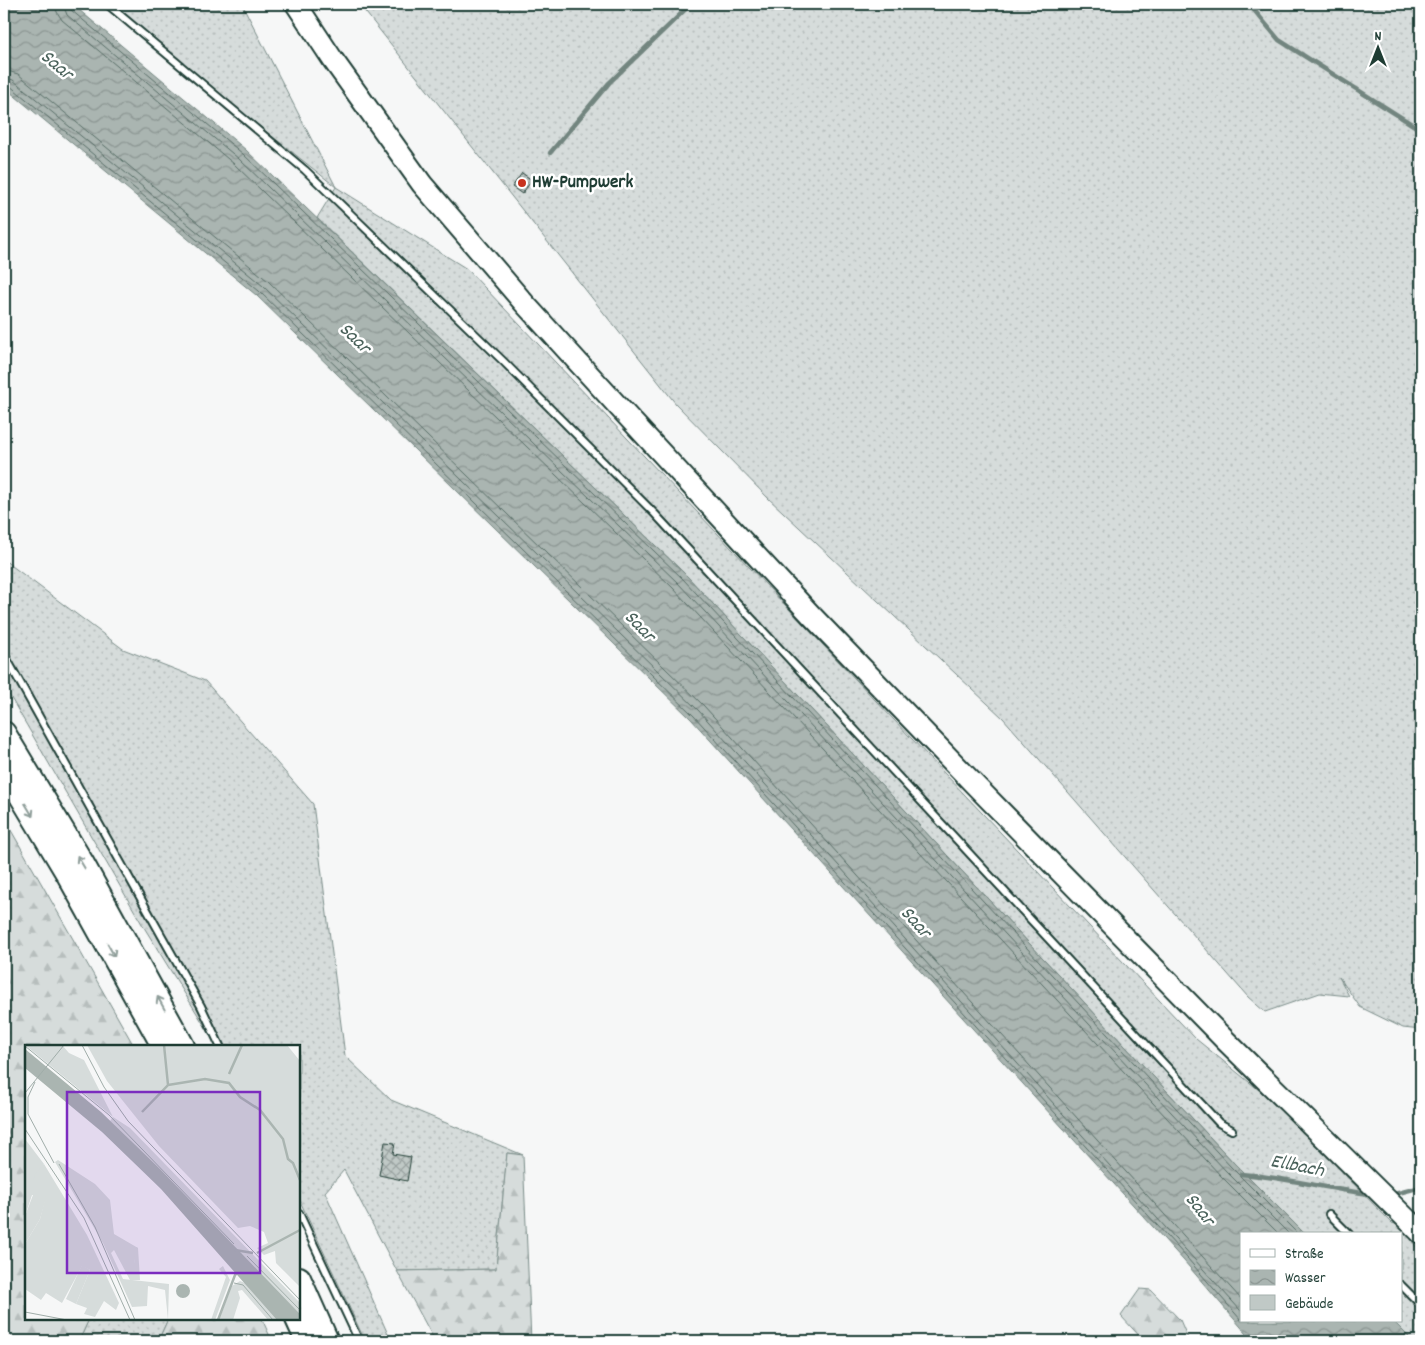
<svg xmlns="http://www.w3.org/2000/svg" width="1425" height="1345" font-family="Dekko,sans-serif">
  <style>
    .grass { fill: url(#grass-dots); stroke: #7a8c88 }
    .forest { fill: url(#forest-firs); stroke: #7a8c88 }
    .water { fill: url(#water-waves); stroke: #72857f }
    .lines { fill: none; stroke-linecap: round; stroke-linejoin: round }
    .shore { stroke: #576d66; stroke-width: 1 }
    .stream { stroke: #72857f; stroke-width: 4.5 }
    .building { fill: url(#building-cross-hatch); stroke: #1f3d34 }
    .service-casing { stroke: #1f3d34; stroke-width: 10 }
    .primary-casing { stroke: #1f3d34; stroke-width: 24 }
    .motorway-casing { stroke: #1f3d34; stroke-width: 26 }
    .service { stroke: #fff; stroke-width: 6 }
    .primary { stroke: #fff; stroke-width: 20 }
    .motorway { stroke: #fff; stroke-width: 22 }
    .oneway { stroke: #8f9e9a }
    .poi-dot { fill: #c8321e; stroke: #fff; stroke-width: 2 }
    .labels { text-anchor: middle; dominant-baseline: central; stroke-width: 5; stroke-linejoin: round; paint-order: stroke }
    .poi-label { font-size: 19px; font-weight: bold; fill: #1f3d34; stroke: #fff; text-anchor: start }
    .water-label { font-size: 20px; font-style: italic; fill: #49615a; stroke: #fff }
    .inset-river { fill: none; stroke: #aab5b1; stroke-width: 2.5 }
    .inset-road { fill: none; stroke: #a0ada9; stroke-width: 1 }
    .view { fill: #7b2cbf; fill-opacity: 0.15; stroke: #7b2cbf; stroke-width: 2.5 }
    .inset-edge { fill: none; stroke: #1f3d34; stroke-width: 2.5 }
  </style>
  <defs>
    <pattern id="grass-dots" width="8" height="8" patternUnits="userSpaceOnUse" patternTransform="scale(1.25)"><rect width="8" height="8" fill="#d6dcdb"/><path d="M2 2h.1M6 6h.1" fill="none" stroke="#b7bebd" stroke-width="1.8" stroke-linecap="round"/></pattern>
    <pattern id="forest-firs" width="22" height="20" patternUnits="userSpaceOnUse" patternTransform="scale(1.25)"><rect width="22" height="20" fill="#d6dcdb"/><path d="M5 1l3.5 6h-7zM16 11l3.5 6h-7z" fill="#b7bebd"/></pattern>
    <pattern id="water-waves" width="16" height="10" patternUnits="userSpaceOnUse" patternTransform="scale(1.25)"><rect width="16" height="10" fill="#aab5b1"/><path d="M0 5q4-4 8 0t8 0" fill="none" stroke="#8a9491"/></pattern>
    <pattern id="building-cross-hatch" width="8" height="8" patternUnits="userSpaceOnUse" patternTransform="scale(1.25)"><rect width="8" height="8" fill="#c0c9c6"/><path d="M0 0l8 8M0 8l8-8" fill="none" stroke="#9ba4a2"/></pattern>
  </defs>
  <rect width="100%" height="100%" fill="#f6f7f7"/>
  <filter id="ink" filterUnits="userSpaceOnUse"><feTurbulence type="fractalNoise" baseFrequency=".02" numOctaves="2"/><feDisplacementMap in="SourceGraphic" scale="10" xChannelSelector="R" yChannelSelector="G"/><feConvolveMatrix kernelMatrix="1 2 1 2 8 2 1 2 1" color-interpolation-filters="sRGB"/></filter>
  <g filter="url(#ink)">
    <!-- grass -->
    <g class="grass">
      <polygon points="106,4 242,4 336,187 467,269 1196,1039 1291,1116 1346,1168 1344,1174 1392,1223 1402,1226 1421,1254 1421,1341 1413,1341 1393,1321 1401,1321 1401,1234 1305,1234 1234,1163 686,575 317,218 336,187"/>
      <polygon points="359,4 1421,4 1421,1030 1403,1028 1360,1007 1339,977 1349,996 1320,993 1265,1012 1248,997 1003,718 768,498 676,404"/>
      <polygon points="4,560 123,649 205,681 313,804 345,1056 391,1100 523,1155 507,1153 496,1269 397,1271 344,1170 325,1192 391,1341 365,1341 299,1199 299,1046 217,1046 142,924 4,686"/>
      <polygon points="89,1319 168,1319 158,1341 79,1341"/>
    </g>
    <!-- forest -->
    <g class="forest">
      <polygon points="4,818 134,1046 26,1046 26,1319 89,1319 79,1341 4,1341"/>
      <polygon points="507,1153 523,1155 531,1341 435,1341 397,1271 496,1269"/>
      <polygon points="1140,1289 1151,1290 1180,1320 1189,1341 1144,1341 1121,1316"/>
      <polygon points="168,1319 262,1319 272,1341 158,1341"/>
    </g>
    <!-- water -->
    <polygon class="water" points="4,4 72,4 246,150 686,575 1234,1163 1305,1234 1241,1234 1241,1321 1393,1321 1413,1341 1253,1341 1184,1261 691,719 256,295 4,87"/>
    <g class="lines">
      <!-- shore -->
      <g class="shore">
        <polyline points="55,4 57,12 62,20 234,164 673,588 1221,1176 1279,1234"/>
        <polyline points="63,4 67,15 239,159 678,583 1226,1171 1289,1234"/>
        <polyline points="69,4 71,10 243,154 683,579 1231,1167 1298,1234"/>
        <polyline points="4,70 18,74 268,281 704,706 1241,1299"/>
        <polyline points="4,77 13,80 263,286 699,711 1241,1311"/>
        <polyline points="4,83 9,85 259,291 694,716 1187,1258 1241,1320"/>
      </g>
      <!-- stream -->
      <g class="stream">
        <polyline points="1249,4 1279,40 1421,130"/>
        <polyline points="550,153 609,83 691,4"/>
        <path d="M1241,1174C1285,1177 1327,1189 1371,1194"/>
        <polyline points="1391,1195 1421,1187"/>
      </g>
    </g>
    <!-- building -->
    <g class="building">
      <polygon points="522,173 532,180 522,194 512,187"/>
      <polygon points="385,1142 395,1143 393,1154 411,1157 407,1181 379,1175"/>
    </g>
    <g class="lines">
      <!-- service casing -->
      <g class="service-casing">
        <g id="service">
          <polyline points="107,4 305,170 503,361 655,514 1219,1123 1232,1130"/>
          <polyline points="4,654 201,1006 220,1046"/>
          <polyline points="299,1213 359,1341"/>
          <polyline points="1329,1214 1349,1234"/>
          <polyline points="1401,1285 1421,1305"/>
        </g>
      </g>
      <!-- primary casing -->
      <g class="primary-casing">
        <polyline id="primary" points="296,4 333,60 422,184 524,303 617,405 812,616 975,785 1225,1040 1421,1233"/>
      </g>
      <!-- motorway casing -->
      <g class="motorway-casing">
        <g id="motorway">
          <polyline points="4,733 83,864 183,1046"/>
          <polyline points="4,768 67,873 163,1046"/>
          <polyline points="299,1278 327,1341"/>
          <polyline points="297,1319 307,1341"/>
        </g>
      </g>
      <!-- service -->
      <use href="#service" class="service"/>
      <!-- primary -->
      <use href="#primary" class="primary"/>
      <!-- motorway -->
      <use href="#motorway" class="motorway"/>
    </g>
    <!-- one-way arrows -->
    <defs><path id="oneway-shaft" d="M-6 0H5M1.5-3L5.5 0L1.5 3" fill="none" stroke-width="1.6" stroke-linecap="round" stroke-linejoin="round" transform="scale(1.25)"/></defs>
    <g class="oneway">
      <use href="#oneway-shaft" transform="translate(29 810) rotate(59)"/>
      <use href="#oneway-shaft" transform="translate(81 862) rotate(-121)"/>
      <use href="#oneway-shaft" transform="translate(111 950) rotate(61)"/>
      <use href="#oneway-shaft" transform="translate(161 1003) rotate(-119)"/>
    </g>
  </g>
  <!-- markers -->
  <circle class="poi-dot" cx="522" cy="183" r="5"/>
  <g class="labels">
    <!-- poi labels -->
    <g class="poi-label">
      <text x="532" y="183">HW-Pumpwerk</text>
    </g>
    <!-- water labels -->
    <g class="water-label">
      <text transform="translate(56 66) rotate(40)">Saar</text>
      <text transform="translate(354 339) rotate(44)">Saar</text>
      <text transform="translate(639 627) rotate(46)">Saar</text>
      <text transform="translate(915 923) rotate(48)">Saar</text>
      <text transform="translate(1297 1167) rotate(11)">Ellbach</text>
      <text transform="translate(1199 1210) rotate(52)">Saar</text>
    </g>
  </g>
  <!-- overview -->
  <g transform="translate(25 1045)">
    <rect width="275" height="275" fill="#f6f7f7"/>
    <path d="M0,0H37L44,8L59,15L88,72L105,83L275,258V269L85,76L88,72ZM62,0H262L275,16V242L251,218L250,206L239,210L232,203L243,198L239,187L225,181L213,183L134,101L82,36ZM0,94L19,119L9,135H0ZM33,115L70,139L85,155L89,189L113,203L109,218H96L89,205L86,208L98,234L144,239L143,275L140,245L123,241L122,261L107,262L78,198L30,117ZM8,150H22L15,174L0,199V171ZM57,220L65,225L51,259L41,254Z" fill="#d6dcdb"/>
    <path d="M19,119L62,190L94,258L91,265L79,256L70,272L59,269L62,263L51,259L65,225L57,221L37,258L21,248L16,255L0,244V199L15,174L21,150H5L10,129ZM111,202L113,203L115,235H105L96,218H109ZM198,221L205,235L190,275H186L201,232L194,224ZM215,236L220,238L252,274L243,275L217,245L213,246L215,253L208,275H194L207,241Z" fill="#d6dcdb"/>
    <path d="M0,135H12L0,171Z" fill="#d6dcdb"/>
    <path d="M0,4L76,67L135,124L275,269V275H252L136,144L77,87L0,23ZM151 246a7 7 0 1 1 14 0a7 7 0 1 1-14 0Z" fill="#aab5b1"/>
    <path class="inset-river" d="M204,29L217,0M143,40L180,34L204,38L215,52L235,65L258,94L263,114L268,118L275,135M117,67L143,40L139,0M210,205L228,208M232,208L275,185M193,275L210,230L215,226"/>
    <path class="inset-road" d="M57,0L79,42L103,76L275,255M0,1L84,70L209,199M10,37L3,52V69L29,118M0,48L39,0M0,84L59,173L105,275M34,119L70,182L110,275M222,211L275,265M209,238L218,240L248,275M0,267L42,275"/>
    <path class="view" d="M42,47H235V228H42Z"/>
    <rect width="275" height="275" class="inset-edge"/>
  </g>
  <!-- margin -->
  <rect width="1425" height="1345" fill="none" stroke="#fff" stroke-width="20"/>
  <rect x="10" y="10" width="1405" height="1325" fill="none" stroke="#1f3d34" stroke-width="2" filter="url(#ink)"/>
  <!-- legend -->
  <rect x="1240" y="1232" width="162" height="90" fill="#ffffff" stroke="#a5b1ae"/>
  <rect x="1250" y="1249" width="25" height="8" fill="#ffffff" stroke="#a5b1ae"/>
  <text x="1285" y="1258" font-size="15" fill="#1f3d34">Straße</text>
  <rect x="1250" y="1270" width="25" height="15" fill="url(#water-waves)" stroke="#a5b1ae"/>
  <text x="1285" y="1282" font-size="15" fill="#1f3d34">Wasser</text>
  <rect x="1250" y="1295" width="25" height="15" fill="#c0c9c6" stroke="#a5b1ae"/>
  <text x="1285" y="1308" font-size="15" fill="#1f3d34">Gebäude</text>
  <!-- north arrow -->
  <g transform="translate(1378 48)" stroke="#ffffff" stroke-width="4" paint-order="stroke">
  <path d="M0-4L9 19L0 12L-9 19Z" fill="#1f3d34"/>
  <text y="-8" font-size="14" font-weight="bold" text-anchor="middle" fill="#1f3d34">N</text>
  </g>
</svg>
